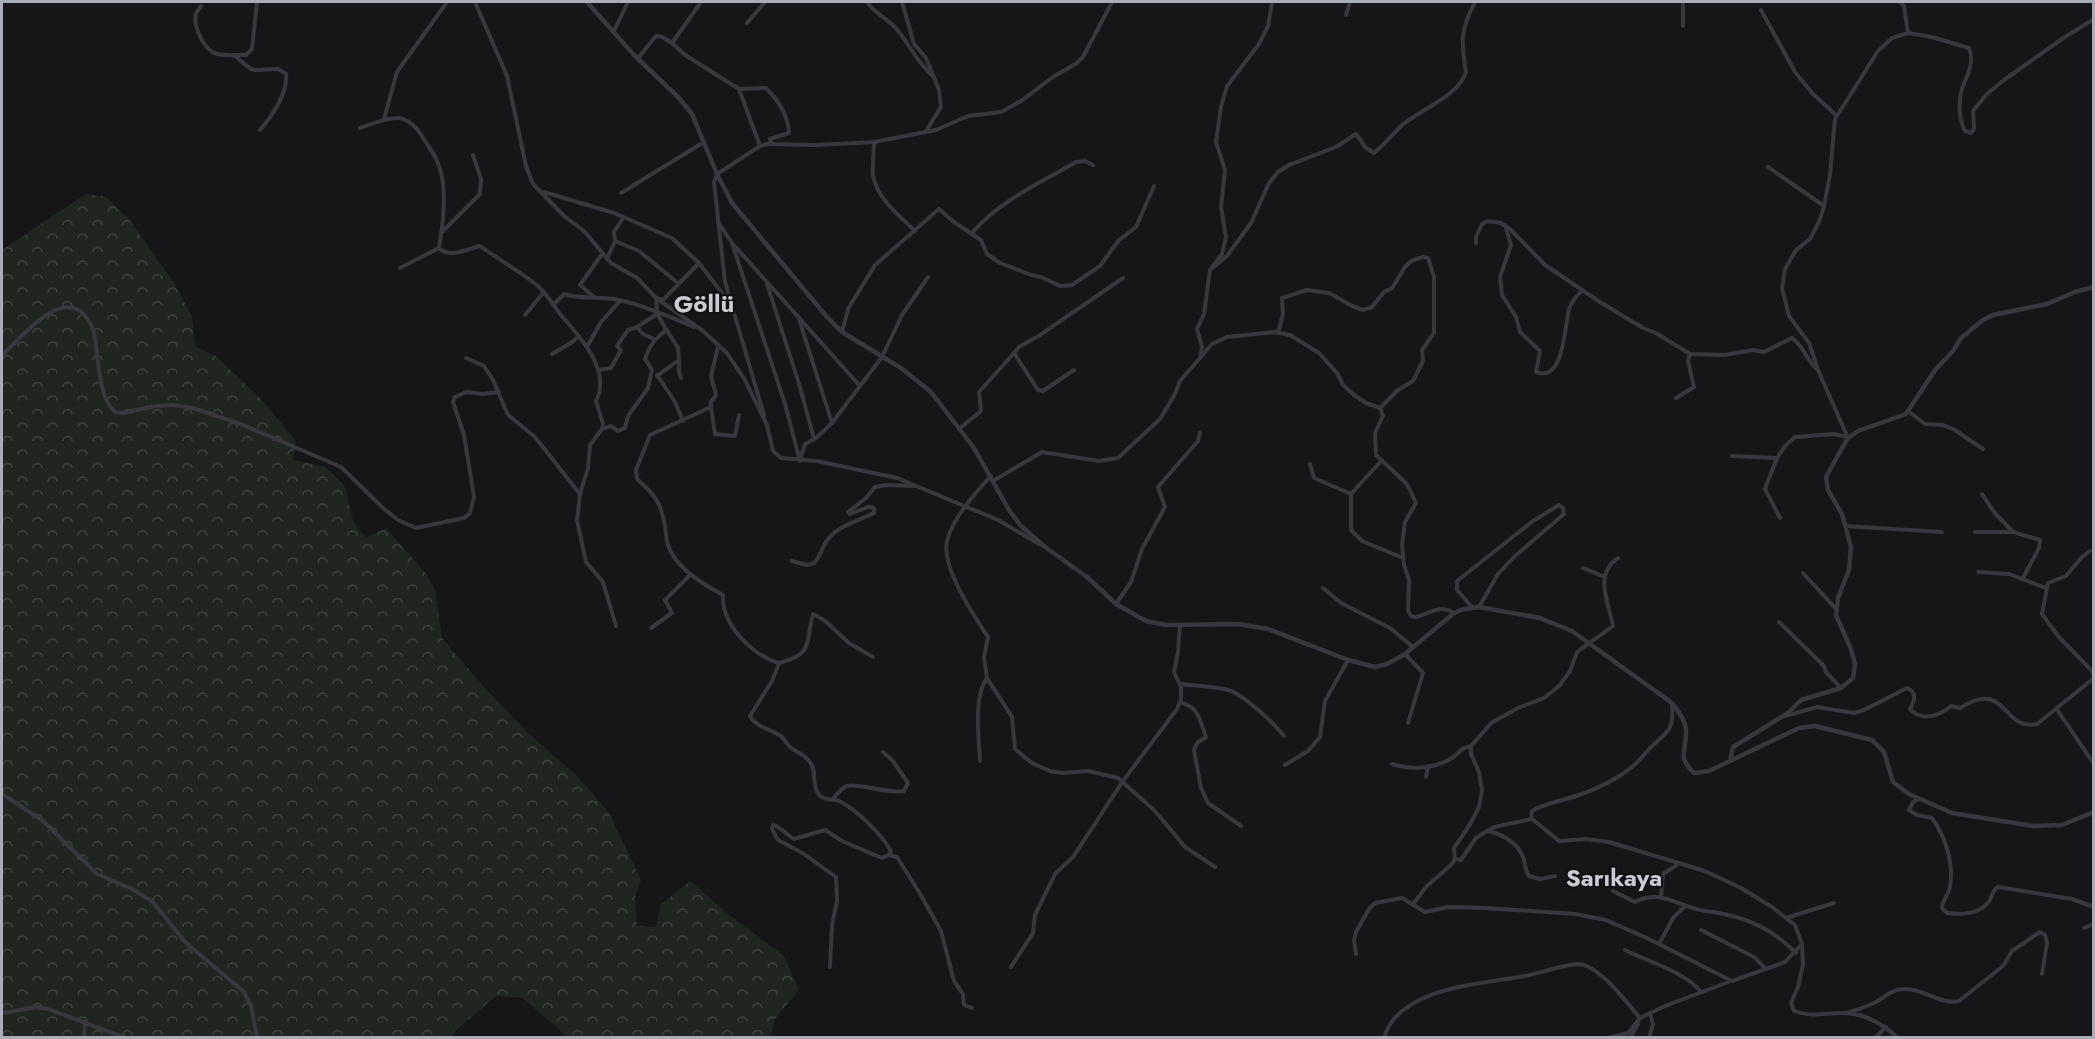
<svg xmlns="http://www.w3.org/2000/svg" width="2095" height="1039" font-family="Jost,sans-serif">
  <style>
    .forest { fill: url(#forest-crowns) }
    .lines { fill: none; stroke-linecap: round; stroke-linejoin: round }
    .minor { stroke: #37383d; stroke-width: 4 }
    .tertiary { stroke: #37383d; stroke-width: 4.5 }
    .labels { text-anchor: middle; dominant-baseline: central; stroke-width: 4.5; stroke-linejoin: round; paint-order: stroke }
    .quarter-label { font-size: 24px; font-weight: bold; fill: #c9ccd4; stroke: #111113 }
  </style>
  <defs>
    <pattern id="forest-crowns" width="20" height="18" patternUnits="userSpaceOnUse" patternTransform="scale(1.5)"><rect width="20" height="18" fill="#1e261f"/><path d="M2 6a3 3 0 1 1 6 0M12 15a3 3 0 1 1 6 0" fill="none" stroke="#3c433d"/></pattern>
  </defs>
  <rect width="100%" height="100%" fill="#161618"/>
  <!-- forest -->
  <polygon class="forest" points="86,194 106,197 128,218 172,280 192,316 195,346 217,357 260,398 296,441 293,460 326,467 344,485 354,523 366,538 386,528 427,575 435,590 442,638 483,686 528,733 577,776 609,813 641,880 635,896 637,926 656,927 661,904 690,881 727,913 784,956 799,990 775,1019 770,1037 567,1037 523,998 496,996 455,1031 450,1037 2,1038 2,250"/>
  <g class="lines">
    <!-- minor -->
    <g class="minor">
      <polyline points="475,2 507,76 526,166 533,184 564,216 584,231 611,263 637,278 656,298 703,331 727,353 745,380 760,411 767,425 773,451 781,458 817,461 897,478 998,520 1039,544"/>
      <path d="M867,2C875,14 889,19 898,31C910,45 918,64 933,76"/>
      <polyline points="902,2 914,44 926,58 939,90 941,107 926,131"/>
      <polyline points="1683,2 1683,26"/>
      <polyline points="1900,2 1904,6 1908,33"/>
      <path d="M201,6C200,8 197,11 196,14C193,26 204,51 217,54C226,56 237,55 246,55L252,49L257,2"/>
      <polyline points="1761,10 1795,72 1813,94 1837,116"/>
      <polyline points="1346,15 1350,2"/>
      <polyline points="747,23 765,2"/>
      <polyline points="614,31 628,2"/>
      <polyline points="672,43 701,2"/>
      <path d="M234,55C258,76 249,69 278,69L286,74C288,93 272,116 260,130"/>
      <polyline points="638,58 656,36 662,37 672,43 685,55 739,89 760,146"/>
      <path d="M739,89L766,88C778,100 788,115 789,133L770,139L771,143"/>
      <polyline points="384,119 397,72 447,2"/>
      <path d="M360,128C371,124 388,117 399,118C410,120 418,129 423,138C429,147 436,156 439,166C447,188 443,225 439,248"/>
      <path d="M874,142C874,153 872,165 873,175C877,199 899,215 915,231"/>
      <polyline points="1768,167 1824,206"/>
      <polyline points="544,192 614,213 672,238 699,263 728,301"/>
      <polyline points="621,193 704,142"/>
      <polyline points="718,222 732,243 785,404 800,461"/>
      <path d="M1505,225L1511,245L1500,277L1502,295L1516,317L1520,332L1540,351L1536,372C1564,384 1565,324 1569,309C1572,301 1577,295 1583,290"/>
      <polyline points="443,231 480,194 481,179 473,155"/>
      <path d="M972,233C1000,200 1039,184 1076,162L1085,161L1093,165"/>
      <polyline points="615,241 639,251 679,284"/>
      <polyline points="732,243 860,386 882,357 902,315 928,277"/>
      <path d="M1476,243V237L1482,224L1488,221L1501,223L1511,230L1545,265L1600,302L1643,328L1656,333L1690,354L1725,355L1753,350L1764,352L1792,338C1804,346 1806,360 1817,369"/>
      <polyline points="607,259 615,241 614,232 623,218"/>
      <path d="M400,268L439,248C450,259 467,249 480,246C498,259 519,271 537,285C546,293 553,304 560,314C579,336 612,370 596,401L603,424L602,429L590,445L588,468L580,494L577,520L586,562L603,582L616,626"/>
      <path d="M1210,270L1227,256L1251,223L1269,183L1278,172L1289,165L1336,147L1356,134L1366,148L1374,153C1384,145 1392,135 1401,126C1419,110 1459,96 1466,72C1461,42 1460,30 1475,2"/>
      <polyline points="767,284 800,387 814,439"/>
      <polyline points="594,297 580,285 602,254"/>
      <path d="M554,304L564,294C582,300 600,296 619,300C643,305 671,317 694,327"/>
      <polyline points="525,315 543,293"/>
      <polyline points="798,316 832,423 860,386"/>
      <polyline points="637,327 657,314"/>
      <polyline points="842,332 848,309 875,265 939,209 954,222 981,240 987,254 1000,263 1031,275 1041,277 1060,286 1072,285 1100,266 1119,240 1136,227 1154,186"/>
      <polyline points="1278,333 1283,314 1282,298 1307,290 1329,293 1352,306 1363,310 1372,307 1384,292 1392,288 1405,267 1411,261 1423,257 1428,258 1434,277 1434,333 1422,350 1423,361 1413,381 1398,390 1380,408"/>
      <polyline points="587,347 601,322 620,301"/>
      <path d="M718,347L711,376L716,395L711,402V407L650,435L636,470L637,479C654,494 661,502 665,526C666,532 666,539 668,545C675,567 704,585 723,595C721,624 753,656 779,663L772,681L750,716C756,727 770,729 781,736C784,739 787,744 790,747C796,752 804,754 809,761C818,771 811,786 819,795C825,802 835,798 841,802C858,811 882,835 891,851L889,855"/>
      <polyline points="1014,353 1019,347 1040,335 1123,278"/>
      <polyline points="552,354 571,343 578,337"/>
      <path d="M2,355C25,335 72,273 94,332C98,354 98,398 115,412L122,413L156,406L173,405L193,408L241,424L341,467L384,509L398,520L416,528L464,518L470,513L474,497L464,435L453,402L455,397L466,392L483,394L499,392"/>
      <polyline points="466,358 484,366 493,380 508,415 535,437 579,493"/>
      <polyline points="1200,358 1202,347 1197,329 1204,314 1210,270 1222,254 1226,237 1221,207 1225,170 1216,142 1221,107 1227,86 1259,44 1268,26 1272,2"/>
      <polyline points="679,361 679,372 681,378"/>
      <polyline points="598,370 611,368 621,350 617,346 628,330 637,327 643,334 654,339"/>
      <polyline points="657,375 675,402 683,421"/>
      <polyline points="657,376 679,360 678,348 666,329"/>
      <polyline points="1676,398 1694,387 1688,361 1690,354"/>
      <polyline points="711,407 715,434 735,436 739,415"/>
      <polyline points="1908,411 1925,424 1943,425 1955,430 1983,449"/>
      <polyline points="764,415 725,282 714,182 717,174 760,146 767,144 816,145 874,142 936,130 968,116 1001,112 1021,101 1053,77 1077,63 1083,57 1112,2"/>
      <path d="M602,429L611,426L618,431L625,428L628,416L648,388L652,370L645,359C649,346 655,339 665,331V328L657,313L656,298L663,300L699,263"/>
      <polyline points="959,429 981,411 979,392 1014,353 1038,390 1043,391 1074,370"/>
      <path d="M1848,438L1818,370L1809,343L1789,316L1782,288L1785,269L1796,250L1810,239L1819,222L1824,206L1830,175L1835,119L1878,51L1892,38L1908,33L1932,37L1969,48C1975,63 1967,75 1962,89C1958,102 1959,119 1965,131L1971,133L1974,129L1973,111L1987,94L2004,80L2062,39L2094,19"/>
      <polyline points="1732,456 1777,458"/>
      <polyline points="800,460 805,444 816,438 832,423"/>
      <polyline points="1382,460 1351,494 1351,530 1362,541 1403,558"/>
      <polyline points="1310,464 1314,478 1351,494"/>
      <path d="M991,476C975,493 952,519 947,541C941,567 974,616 988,637L984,657L987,678L1012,717L1015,749L1032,763L1050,771L1062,773L1088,771L1118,778L1155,811L1185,847L1215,867"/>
      <path d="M993,481L1042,452L1099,461L1118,458L1160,419L1175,394L1180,381L1212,344L1227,337L1275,332L1290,335L1319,353L1337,373L1343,385L1354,395L1366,403L1380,408L1383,416L1375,433L1376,455L1407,484L1416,503L1405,522L1402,545L1404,565L1409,580L1408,611L1411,616L1416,617C1430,613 1442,604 1454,613"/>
      <polyline points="1982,494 1994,512 2013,532"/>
      <polyline points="1780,518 1765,489 1777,458 1785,446 1795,437 1834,434 1847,437"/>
      <polyline points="1845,526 1942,532"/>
      <polyline points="1975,532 2013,532 2040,540 2039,548 2023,578"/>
      <polyline points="2090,551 2082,557 2066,576 2048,583 2042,614 2058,636 2092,671 2094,677"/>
      <path d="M792,561L807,565L814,563C820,557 821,550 826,542C836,526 858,521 874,513V508L868,507L850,514L848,512L866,498L875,487L886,485L914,486"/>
      <polyline points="1583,568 1605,577"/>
      <polyline points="1978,572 2009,574 2046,588"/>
      <polyline points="1803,573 1837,610"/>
      <polyline points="1323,588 1341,603 1390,628 1413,647"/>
      <polyline points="1116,604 1131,582 1142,549 1165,507 1158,487 1198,441 1200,433"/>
      <polyline points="1472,607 1457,590 1457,581 1533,521 1559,505 1563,508 1564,514 1514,557 1498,574 1479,607"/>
      <polyline points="1779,622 1824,666 1826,672 1841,688"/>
      <polyline points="651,628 672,613 665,600 691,574"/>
      <polyline points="1405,654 1423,673 1408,723"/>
      <path d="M779,663C814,654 805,644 813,614L824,620L849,643L873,657"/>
      <path d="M1180,684C1196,686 1213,686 1228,690C1243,694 1274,723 1284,736"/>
      <path d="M1180,702C1200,708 1199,719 1206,737L1197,743L1194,750L1201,788L1208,803L1241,826"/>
      <path d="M1672,703C1674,733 1668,730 1649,749C1644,755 1639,761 1633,766C1618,779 1595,790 1576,796C1561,801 1545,803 1532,811L1531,818L1559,841L1586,839L1609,842L1705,871L1741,888L1772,907L1795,925L1802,944L1803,965L1798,987L1791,1003L1794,1011C1812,1018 1828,1012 1846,1013C1866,1014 1884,1025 1898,1038"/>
      <polyline points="2056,708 2094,764"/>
      <path d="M1785,716L1817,707L1854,713L1864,710L1907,688C1917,692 1915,700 1910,709C1922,722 1939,716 1951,706L1960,708C2007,678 2001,731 2037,724L2094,678"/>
      <path d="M980,761C979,738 973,697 987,678"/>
      <path d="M1392,764C1411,770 1435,769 1452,758C1461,752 1460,748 1471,746"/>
      <polyline points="1285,765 1308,751 1320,737 1325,701 1348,660"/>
      <polyline points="1426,777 1428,766"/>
      <polyline points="2,794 43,821 97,874 132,889 153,902 185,942 244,992 251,1006 257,1038"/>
      <path d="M833,799C837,794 841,788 847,786C859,783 887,794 904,791L908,783L893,761L883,752"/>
      <path d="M1919,799L1913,802L1909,810L1917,815L1932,818C1945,836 1954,863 1950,886C1949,895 1942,900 1942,908L1947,913C1962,915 1981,914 1990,900C1993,894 1992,891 1998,887L2072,899L2094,907"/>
      <path d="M1532,819L1494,827L1476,838L1461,860L1455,859L1454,848L1469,826L1479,807L1482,790L1479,772L1471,754V746L1491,723L1518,708L1544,698L1559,686L1570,671L1577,652L1613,626C1609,604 1593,574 1618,558"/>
      <path d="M1488,831C1502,834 1518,843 1523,857C1526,865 1524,869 1529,876L1540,879L1555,876"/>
      <path d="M1613,891L1635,902C1658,890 1674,903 1696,909C1704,912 1712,911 1719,913C1751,919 1773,930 1796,953"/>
      <polyline points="1661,896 1663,874 1677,865"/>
      <polyline points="1413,904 1427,886 1452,864 1455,859"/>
      <polyline points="1786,918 1834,903"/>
      <polyline points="2084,928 2094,924"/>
      <polyline points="1701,930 1754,957 1766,969"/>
      <polyline points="1659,944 1673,918 1685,906"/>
      <path d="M1625,950C1646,961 1686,972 1701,992"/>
      <polyline points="1356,954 1354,940 1356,932 1369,909 1375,903 1402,898 1425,912 1448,907 1486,908 1575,914 1606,920 1651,940 1732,981 1785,962 1802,944"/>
      <path d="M830,967L832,925L837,901L836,877L804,854L778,840L772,829L773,825C780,826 787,835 794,839L825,830L842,841L882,858L889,855L897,857L919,892L941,931L954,981L963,994L964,1005L972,1008"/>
      <polyline points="1011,967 1033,933 1035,915 1055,874 1073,857 1123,781 1177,709 1181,699 1181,687 1174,672 1178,652 1180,625"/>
      <polyline points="2,1013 37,1007 48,1009 126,1038"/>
      <path d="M1847,1013C1856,1010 1866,1007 1874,1003C1884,998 1892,989 1904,989C1923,988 1940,1005 1959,1001L2003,966L2012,951L2040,932L2045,935L2047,943L2042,974"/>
      <polyline points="84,1038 85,1022"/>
      <path d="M1384,1038C1398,987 1482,984 1525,976C1537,974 1569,963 1579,964C1600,966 1627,1003 1640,1018L1665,1006L1731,981"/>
      <polyline points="1608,1038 1628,1033 1640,1018"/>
      <polyline points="1630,1038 1638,1024"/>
      <polyline points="1649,1038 1653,1024 1650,1013"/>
      <polyline points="1875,1038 1886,1027"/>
    </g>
    <!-- tertiary -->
    <g class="tertiary">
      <path d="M587,2L634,55L679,98L692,114L717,174L732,203L827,317L842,332L901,368L931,392L974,448L1009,510L1021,526L1045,547L1087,577L1116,604L1146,621L1166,625L1238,624L1268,629L1348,660L1375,667L1387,664L1405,654L1454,613L1464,609L1479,607L1540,618L1572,631L1672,703C1678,711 1687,722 1686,733C1686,753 1677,756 1694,773L1709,771L1799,728L1815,726L1872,740L1884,752L1893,782L1909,794L1952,813L2033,826L2062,825L2094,812"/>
      <polyline points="1730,761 1733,747 1788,713 1801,700 1841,688 1853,678 1855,664 1851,649 1836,615 1838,598 1849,570 1851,547 1842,514 1828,490 1826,477 1842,448 1848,438 1858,431 1906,414 1935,370 1953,351 1961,338 1983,320 1993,315 2047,304 2075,292 2094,287"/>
    </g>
  </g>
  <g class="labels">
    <!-- quarter labels -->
    <g class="quarter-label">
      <text x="704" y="303">Göllü</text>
      <text x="1614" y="877">Sarıkaya</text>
    </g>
  </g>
  <!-- border -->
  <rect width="2095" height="1039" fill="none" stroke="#a8adb8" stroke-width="6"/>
</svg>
